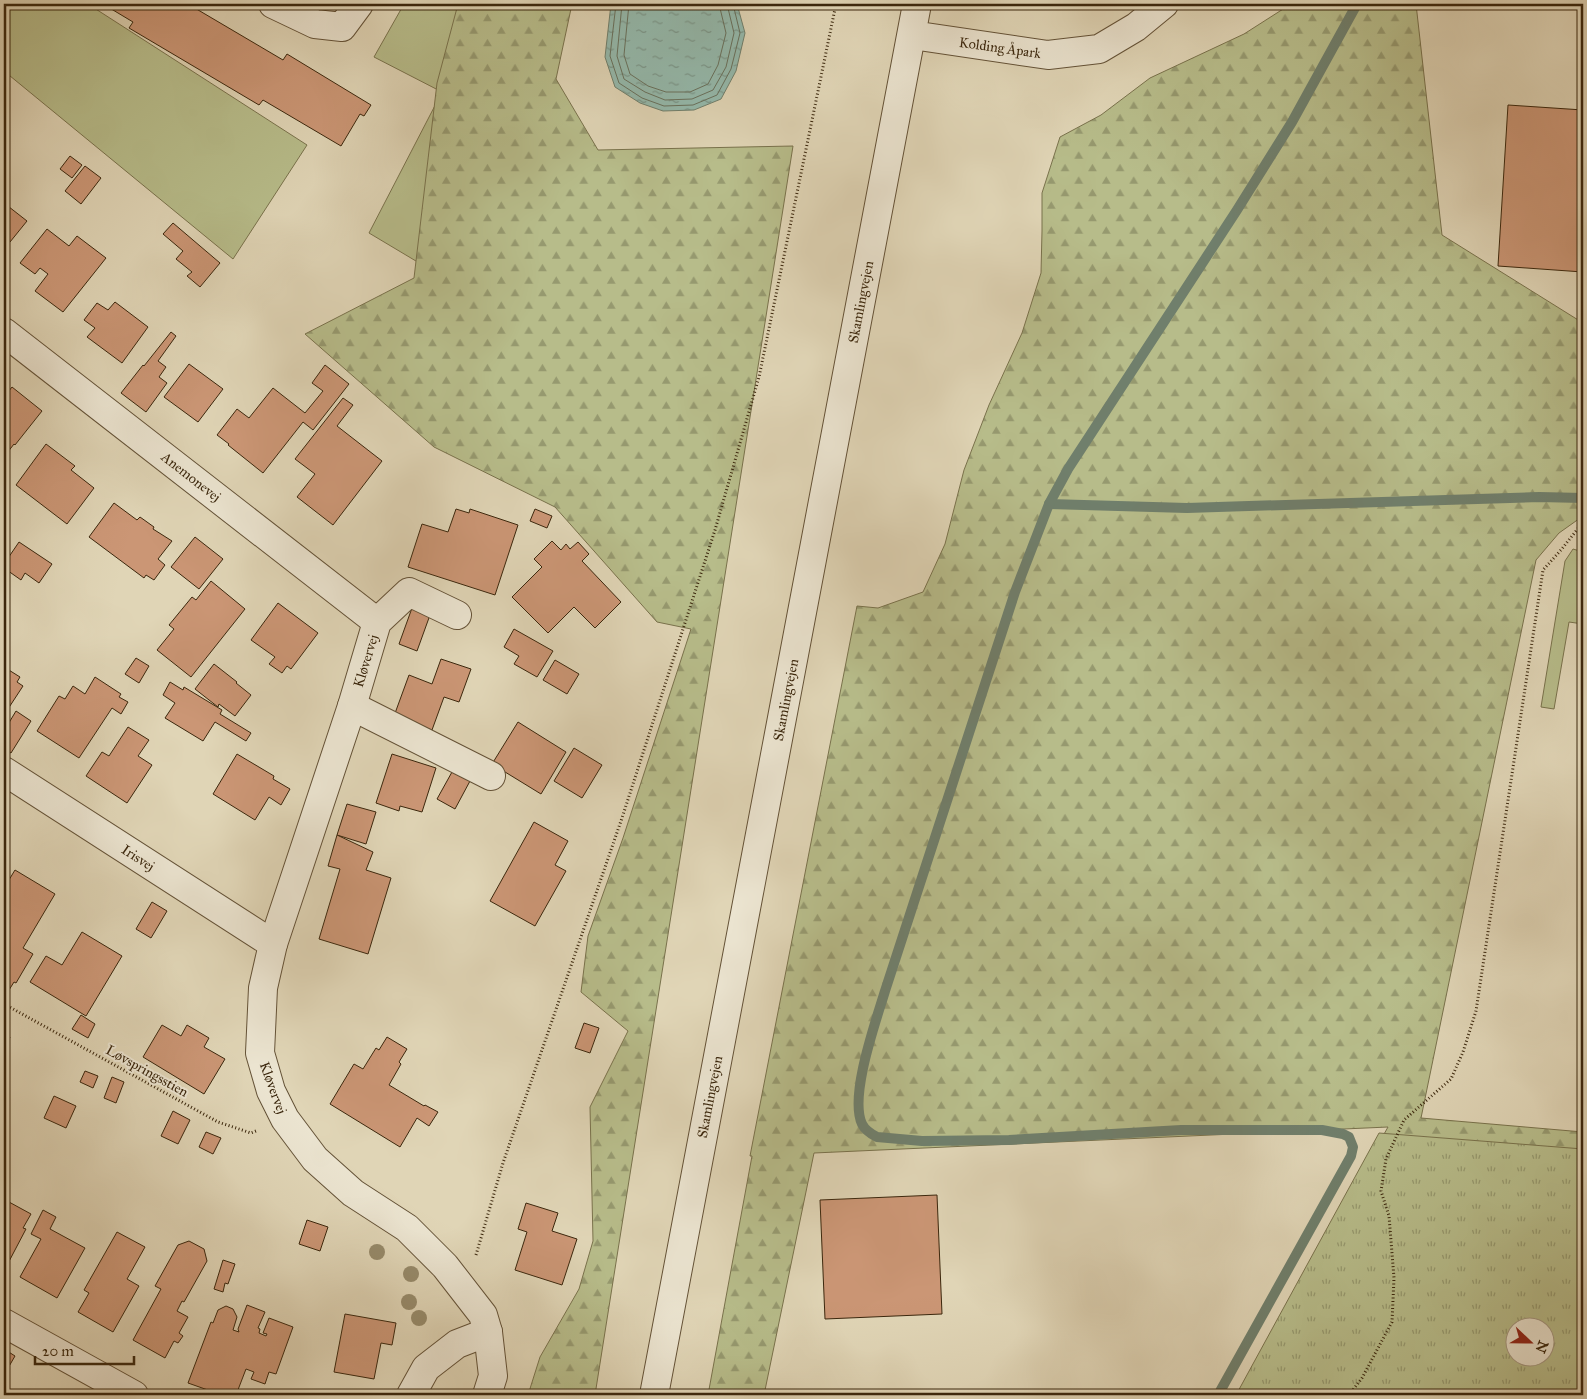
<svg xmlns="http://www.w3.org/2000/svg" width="1587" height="1399" font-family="'IM FELL Great Primer',serif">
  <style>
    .green { fill: #b7bc8a; stroke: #79724c }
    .forest { fill: url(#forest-firs); stroke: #79724c; fill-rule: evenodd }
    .park { fill: url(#park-tufts); stroke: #79724c; fill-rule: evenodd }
    .water { fill: url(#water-ripples); stroke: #707f6c }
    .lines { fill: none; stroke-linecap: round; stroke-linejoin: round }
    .shore { stroke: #68705c; stroke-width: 1 }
    .stream { stroke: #707f6c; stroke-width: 10 }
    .building { fill: #cb9675; stroke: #3b270d }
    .minor-casing { stroke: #645237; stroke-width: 30 }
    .path { stroke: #3b270d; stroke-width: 3; stroke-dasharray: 1 2.5; stroke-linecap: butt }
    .minor { stroke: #ebe4d0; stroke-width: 28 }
    .tree { fill: #968a6a }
    .labels { text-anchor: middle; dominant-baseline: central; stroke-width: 4; stroke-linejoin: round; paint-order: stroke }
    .street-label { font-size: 14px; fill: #3b270d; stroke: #ebe4d0 }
  </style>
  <defs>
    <pattern id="forest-firs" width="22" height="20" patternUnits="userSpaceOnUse" patternTransform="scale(1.25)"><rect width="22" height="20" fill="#b7bc8a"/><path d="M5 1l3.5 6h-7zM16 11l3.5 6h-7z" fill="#96996f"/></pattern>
    <pattern id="park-tufts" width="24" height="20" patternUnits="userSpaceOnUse" patternTransform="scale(1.25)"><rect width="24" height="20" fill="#b7bc8a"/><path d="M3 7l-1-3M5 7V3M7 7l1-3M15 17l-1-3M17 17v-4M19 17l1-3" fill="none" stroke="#96996f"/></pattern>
    <pattern id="water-ripples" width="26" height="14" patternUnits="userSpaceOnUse" patternTransform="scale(1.25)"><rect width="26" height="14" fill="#94b9ac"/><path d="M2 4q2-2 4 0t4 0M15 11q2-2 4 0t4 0" fill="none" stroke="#7a968a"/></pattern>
  </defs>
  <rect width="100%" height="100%" fill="#e0d5b6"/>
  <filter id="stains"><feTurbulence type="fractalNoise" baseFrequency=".004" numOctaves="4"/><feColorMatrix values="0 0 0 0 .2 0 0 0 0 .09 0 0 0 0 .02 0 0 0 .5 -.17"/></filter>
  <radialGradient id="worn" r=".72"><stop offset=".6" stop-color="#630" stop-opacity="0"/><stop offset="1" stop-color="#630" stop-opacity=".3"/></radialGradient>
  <!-- green -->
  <g class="green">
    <polygon points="4,4 88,4 307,145 233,259 4,71"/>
    <polygon points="404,4 556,4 498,310 369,233 442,92 374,57"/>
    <polygon points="1573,549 1583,552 1583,624 1569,622 1554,709 1541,707 1565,561"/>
  </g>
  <!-- forest -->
  <g class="forest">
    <polygon points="458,4 572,4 556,79 598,150 793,146 595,1395 528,1395 540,1357 579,1289 593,1241 590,1107 628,1031 581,992 588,936 623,838 691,629 657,622 555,507 434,447 305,334 414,278 437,83"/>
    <path d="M1291,4H1416L1442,235L1583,323V516L1559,533L1536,560L1421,1118L1583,1132V1395H1237L1388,1127L814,1153L764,1395H708L752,1156H750L857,606L878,608L923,592L945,544L964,470L989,405L1022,333L1041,273L1042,231V193L1060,137L1101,115L1150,78L1244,34ZM1514,1326H1544V1356H1514Z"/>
  </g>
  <!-- park -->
  <path class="park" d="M1379,1133L1583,1149V1395H1236ZM1514,1326H1544V1356H1514Z"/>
  <!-- water -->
  <polygon class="water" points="611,4 737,4 745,33 736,71 721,99 694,110 663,111 640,103 615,87 605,57"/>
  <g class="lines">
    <!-- shore -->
    <g class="shore">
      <polyline points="616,4 610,56 619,83 642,98 664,106 693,105 717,95 731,69 740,33 733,4"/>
      <polyline points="622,4 617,56 624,79 645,92 665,100 692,99 713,90 726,67 734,33 727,4"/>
      <polyline points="629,4 624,55 630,74 648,86 666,92 690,92 708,84 718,65 726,33 719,4"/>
    </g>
    <!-- stream -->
    <g class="stream">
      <polyline points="1049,504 1187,508 1539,497 1583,498"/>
      <path d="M1218,1395L1351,1156L1353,1147L1349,1137L1343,1134L1322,1130H1181L1009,1140L922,1141L877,1137C871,1134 865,1130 862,1124C849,1096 876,1021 885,991L1015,592L1049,504L1068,469L1237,210L1292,122L1357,4"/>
    </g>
  </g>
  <!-- building -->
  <g class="building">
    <polygon points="103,4 188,4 283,60 287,54 371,105 364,116 360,114 341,146 263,100 259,105 129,28 133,22"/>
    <polygon points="1508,105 1583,110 1583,272 1498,266"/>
    <polygon points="70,156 82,165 72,178 60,169"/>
    <polygon points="85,166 101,178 81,204 65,191"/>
    <polygon points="4,203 27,221 10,242 4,237"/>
    <polygon points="173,223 220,263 200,287 187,276 192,272 176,259 183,251 163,234"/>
    <polygon points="47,229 69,246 77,236 106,258 63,312 35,291 48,274 40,268 35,274 20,263"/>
    <polygon points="115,302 148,327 122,363 87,337 95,328 84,320 97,303 108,310"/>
    <polygon points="171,332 176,336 158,361 166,367 159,377 167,383 146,412 121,393 143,365 144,366"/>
    <polygon points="189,364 223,389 198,422 164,397"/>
    <polygon points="325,365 349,384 313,430 303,422 263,473 228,445 229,444 217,435 237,409 249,418 273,388 305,413 323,391 312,383"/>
    <polygon points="12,387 42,411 15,445 14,444 4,457 4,397"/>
    <polygon points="343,398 353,405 337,426 382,461 333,525 297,497 315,474 295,459"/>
    <polygon points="46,444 75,466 71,470 94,488 67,524 16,485"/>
    <polygon points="114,503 137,520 140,517 154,527 153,529 172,541 158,559 165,565 154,580 146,575 144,578 89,537"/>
    <polygon points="456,509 469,513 470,509 518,525 495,595 408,567 422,524 448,532"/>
    <polygon points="535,509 552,516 547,528 530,521"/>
    <polygon points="195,537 223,559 199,589 171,567"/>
    <polygon points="552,541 561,550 566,544 570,549 578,542 589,554 582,561 621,602 595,628 574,607 548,633 512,597 542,567 534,559"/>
    <polygon points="19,542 52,564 39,583 25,573 21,580 4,568 4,564"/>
    <polygon points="211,581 245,609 191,677 157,650 174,629 169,625 192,597 196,600"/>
    <polygon points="278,603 318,633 291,669 287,666 282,673 269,664 275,657 251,640"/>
    <polygon points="412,608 430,615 417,651 399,644"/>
    <polygon points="514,629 553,651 537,677 514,664 519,656 504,647"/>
    <polygon points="136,658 149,666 139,683 125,674"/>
    <polygon points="441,659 471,669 459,702 444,697 432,730 394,716 409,675 432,684"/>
    <polygon points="555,660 579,674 567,694 543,680"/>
    <polygon points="214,664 237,682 236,683 251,695 235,716 219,704 218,707 195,689"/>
    <polygon points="4,667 20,677 17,682 23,686 6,712 4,710"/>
    <polygon points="95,677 121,694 119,697 128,702 121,714 112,708 79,758 37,731 59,696 65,699 73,686 85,694"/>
    <polygon points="170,682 183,690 184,687 222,710 220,714 251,733 246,741 215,722 203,741 165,718 175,703 163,695"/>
    <polygon points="16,711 31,721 11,753 4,749 4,731"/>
    <polygon points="518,722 566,752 541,794 492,764"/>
    <polygon points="128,727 149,740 138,756 152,765 127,803 86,776 102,752 109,756"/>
    <polygon points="574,748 602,765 582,798 554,781"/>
    <polygon points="237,754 274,776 273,779 290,789 281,805 269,797 255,820 213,794"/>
    <polygon points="392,754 436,768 422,812 400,806 399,811 376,803"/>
    <polygon points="452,772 470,781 455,809 437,799"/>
    <polygon points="347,804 376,812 366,844 337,835"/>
    <polygon points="534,822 568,841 555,865 566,871 535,926 490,901"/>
    <polygon points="337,835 373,852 366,870 391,878 368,954 319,939 340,869 328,866"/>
    <polygon points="15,870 55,894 23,948 33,954 16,983 14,982 9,990 4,987 4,970 7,964 4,962 4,888"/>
    <polygon points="152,902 167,911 151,938 136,929"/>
    <polygon points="82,932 122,956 86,1016 30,982 46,956 62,965"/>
    <polygon points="81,1015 95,1024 88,1038 72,1029"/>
    <polygon points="584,1023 599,1028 590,1053 575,1048"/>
    <polygon points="162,1025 181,1036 187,1025 209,1038 204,1047 225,1059 204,1094 143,1057"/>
    <polygon points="4,1034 10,1037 4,1051"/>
    <polygon points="387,1037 407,1049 399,1062 401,1064 389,1085 424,1106 425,1105 438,1112 429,1126 417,1118 400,1147 330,1104 354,1064 363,1069 376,1048 379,1050"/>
    <polygon points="85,1071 98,1076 93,1088 80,1082"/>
    <polygon points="112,1077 124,1082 116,1103 104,1098"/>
    <polygon points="54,1096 76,1106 66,1128 44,1118"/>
    <polygon points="173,1111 190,1120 178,1144 161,1136"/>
    <polygon points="206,1132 221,1138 213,1154 199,1147"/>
    <polygon points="937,1195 942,1314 825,1319 820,1200"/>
    <polygon points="9,1202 31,1214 23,1228 26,1229 5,1269 4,1211"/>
    <polygon points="526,1203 558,1213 552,1231 577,1239 562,1285 515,1270 527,1232 518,1229"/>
    <polygon points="43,1210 56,1217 50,1229 85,1248 57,1298 20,1277 41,1239 31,1234"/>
    <polygon points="307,1220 328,1227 320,1251 299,1244"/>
    <polygon points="117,1232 145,1247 127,1279 139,1286 113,1332 78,1312 89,1293 84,1290"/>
    <polygon points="189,1241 204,1249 207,1261 184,1302 182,1301 177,1311 188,1317 179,1333 183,1336 178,1343 174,1341 165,1358 133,1340 161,1289 155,1286 178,1245"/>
    <polygon points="223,1260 235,1264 228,1284 225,1283 223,1292 214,1289"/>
    <polygon points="247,1305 265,1312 258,1328 260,1329 259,1333 266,1336 267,1334 263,1333 269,1318 293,1327 276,1374 269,1372 265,1384 251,1379 254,1372 246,1369 236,1395 222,1395 188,1383 211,1322 213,1323 218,1310 226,1306 233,1309 237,1317 233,1330 239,1332 238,1329"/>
    <polygon points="345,1314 396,1323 392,1345 381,1343 374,1379 334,1372"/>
    <polygon points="4,1349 15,1356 4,1375"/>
  </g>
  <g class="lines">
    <!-- minor casing -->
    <g class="minor-casing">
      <g id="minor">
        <polyline points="273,4 315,24 342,27 359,4"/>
        <polyline points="912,35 1048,55 1099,49 1136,27 1164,4"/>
        <polyline points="4,332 377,622"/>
        <polyline points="457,615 409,592 377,622 352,706 273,944 263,988 260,1053 271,1091 285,1119 315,1159 353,1193 407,1228 445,1266 483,1315 488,1332 493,1376 487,1395"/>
        <polyline points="352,706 491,776"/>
        <polyline points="4,771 273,944"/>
        <polyline points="4,1323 134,1395"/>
        <polyline points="411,1395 426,1368 457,1344 488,1332"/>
        <polyline points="654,1395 917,4"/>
      </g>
    </g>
    <!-- path -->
    <g class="path">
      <polyline points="4,1004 218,1122 251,1133 256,1131"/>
      <polyline points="476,1255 503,1163 622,818 715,530 759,377 836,4"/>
      <polyline points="1349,1395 1362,1378 1392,1322 1394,1278 1389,1216 1381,1191 1386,1159 1404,1120 1451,1079 1463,1052 1476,1011 1543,570 1561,550 1580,526 1583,526"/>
    </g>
    <!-- minor -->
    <use href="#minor" class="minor"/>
  </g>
  <!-- trees -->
  <g class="tree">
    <circle cx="377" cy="1252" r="8"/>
    <circle cx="411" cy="1274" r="8"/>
    <circle cx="409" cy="1302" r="8"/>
    <circle cx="419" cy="1318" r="8"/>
  </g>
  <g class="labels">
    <!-- street labels -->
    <g class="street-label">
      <text transform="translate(1000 48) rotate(8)">Kolding Åpark</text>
      <text transform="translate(861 302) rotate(-79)">Skamlingvejen</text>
      <text transform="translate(191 477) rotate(38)">Anemonevej</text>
      <text transform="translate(366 661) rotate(-73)">Kløvervej</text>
      <text transform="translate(786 700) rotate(-79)">Skamlingvejen</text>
      <text transform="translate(138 858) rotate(33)">Irisvej</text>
      <text transform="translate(147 1071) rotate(29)">Løvspringsstien</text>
      <text transform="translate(273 1088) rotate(70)">Kløvervej</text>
      <text transform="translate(710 1097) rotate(-79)">Skamlingvejen</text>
    </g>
  </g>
  <!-- margin -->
  <rect width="1587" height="1399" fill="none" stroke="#e0d5b6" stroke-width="20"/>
  <rect x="5" y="5" width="1577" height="1389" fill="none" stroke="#3b270d" stroke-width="2.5"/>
  <rect x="10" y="10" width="1567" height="1379" fill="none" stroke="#3b270d"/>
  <!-- north arrow -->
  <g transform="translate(1530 1342) rotate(112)"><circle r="24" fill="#ebe4d0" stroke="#a59882"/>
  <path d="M0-4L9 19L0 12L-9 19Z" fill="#8f2418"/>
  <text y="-8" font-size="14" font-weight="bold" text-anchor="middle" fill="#3b270d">N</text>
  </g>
  <!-- scale -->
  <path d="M35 1356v8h99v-8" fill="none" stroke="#3b270d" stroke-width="2.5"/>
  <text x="42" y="1356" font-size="15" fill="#3b270d" stroke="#ebe4d0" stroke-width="4" paint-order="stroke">20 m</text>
  <rect width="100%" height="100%" filter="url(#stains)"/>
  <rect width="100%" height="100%" fill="url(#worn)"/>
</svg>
